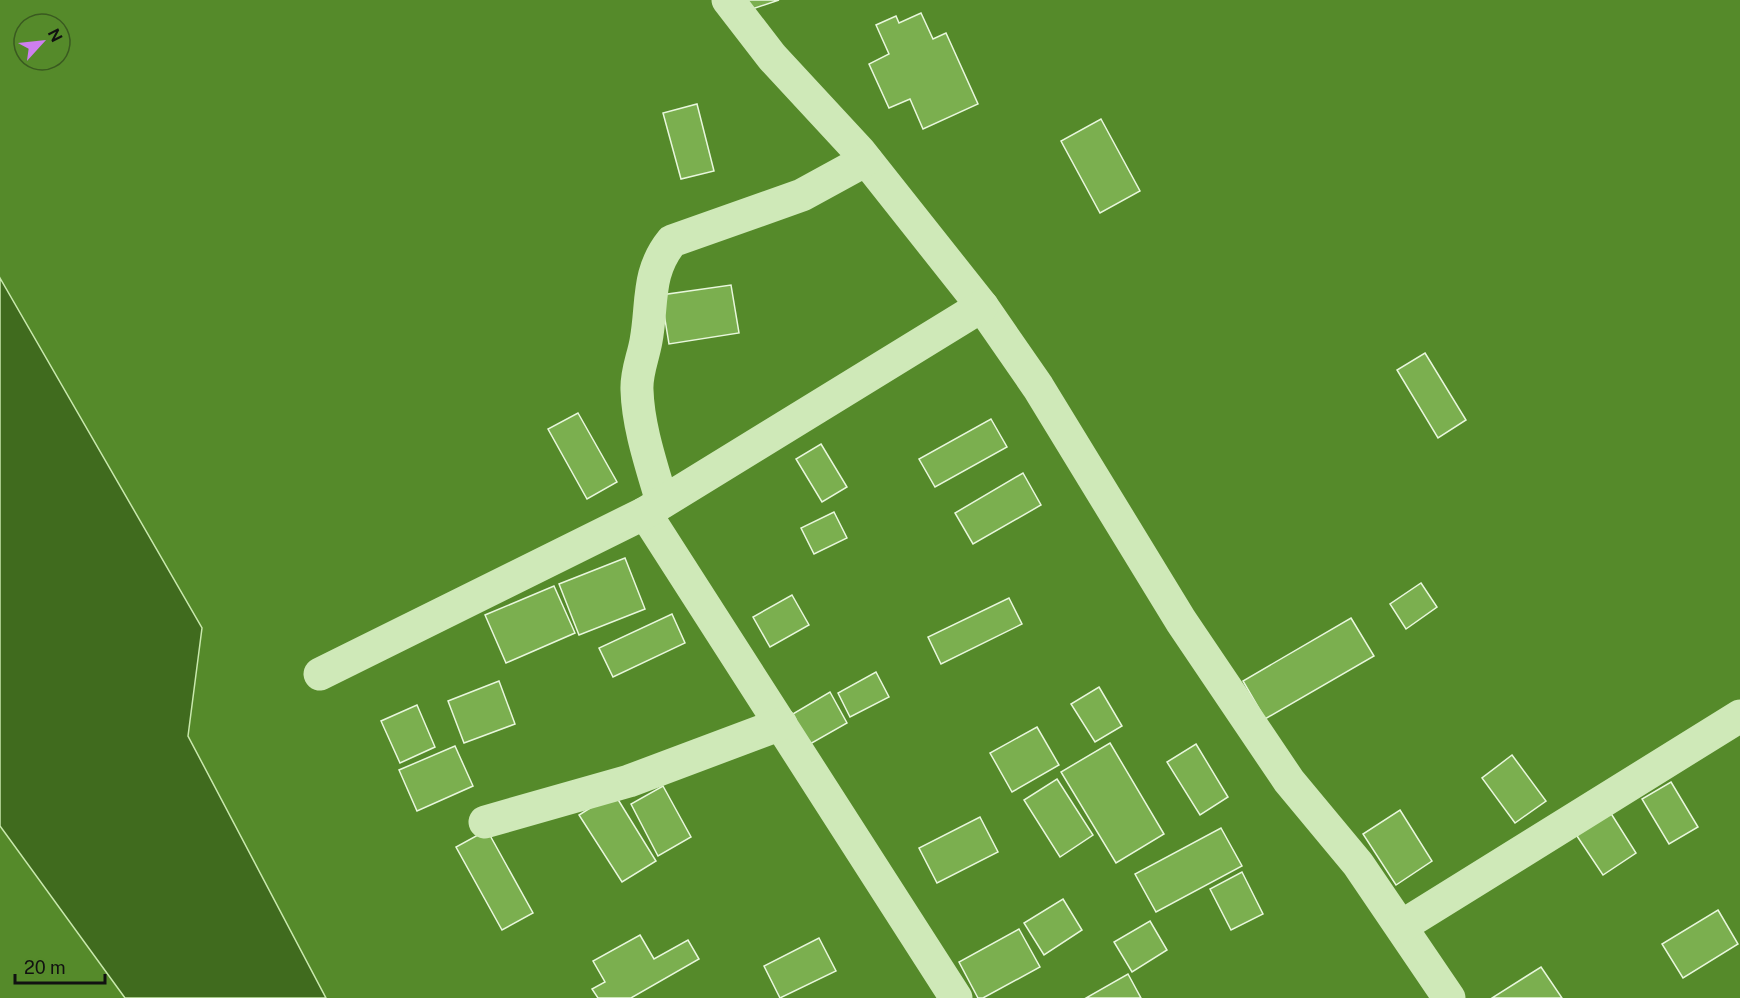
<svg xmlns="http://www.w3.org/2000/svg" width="1740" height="998" font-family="'Public Sans',sans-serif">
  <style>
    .water { fill: #406b1e; stroke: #c9e9ad; stroke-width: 1.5 }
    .building { fill: #7baf4f; stroke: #e8f7dc; stroke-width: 1.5 }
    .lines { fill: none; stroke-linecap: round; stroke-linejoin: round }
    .street { stroke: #cfe9b8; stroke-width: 33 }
  </style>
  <rect width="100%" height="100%" fill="#558a2a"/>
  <!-- water -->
  <polygon class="water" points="0,278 202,628 188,736 326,998 125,998 0,826"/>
  <!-- building -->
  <g class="building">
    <polygon points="739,0 779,0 743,12"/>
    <polygon points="921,13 933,39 946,33 978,104 923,129 910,99 889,108 869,64 889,54 876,25 896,16 899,23"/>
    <polygon points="697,104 714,171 681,179 663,113"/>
    <polygon points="1101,119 1140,191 1100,213 1061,141"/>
    <polygon points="731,285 739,333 669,344 661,295"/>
    <polygon points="1425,353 1466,420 1438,438 1397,370"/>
    <polygon points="578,413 617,482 587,499 548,429"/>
    <polygon points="991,419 1007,447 935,487 919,459"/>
    <polygon points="821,444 847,487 822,502 796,459"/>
    <polygon points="1023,473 1041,505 973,544 955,513"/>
    <polygon points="834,512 847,538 814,554 801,528"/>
    <polygon points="625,558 645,609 579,635 559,584"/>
    <polygon points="1421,583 1437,607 1406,629 1390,604"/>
    <polygon points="554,586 575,633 506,663 485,615"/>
    <polygon points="792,595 809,625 770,647 753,617"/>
    <polygon points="1009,598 1022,624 941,664 928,637"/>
    <polygon points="672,614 685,643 613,677 599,648"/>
    <polygon points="1351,618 1374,656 1265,719 1243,681"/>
    <polygon points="876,672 889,697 850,717 838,693"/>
    <polygon points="499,681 515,724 464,743 448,701"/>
    <polygon points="1099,687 1122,726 1095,742 1071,704"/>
    <polygon points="830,692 847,723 803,748 786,718"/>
    <polygon points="417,705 435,747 400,763 381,721"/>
    <polygon points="1037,727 1059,765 1012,792 990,753"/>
    <polygon points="1110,743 1164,834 1116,863 1061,772"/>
    <polygon points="1196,744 1228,797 1200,815 1167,762"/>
    <polygon points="455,746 473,786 417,811 399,770"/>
    <polygon points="1512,755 1546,801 1515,823 1482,778"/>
    <polygon points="1057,779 1093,835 1060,857 1024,800"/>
    <polygon points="1671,782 1698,827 1669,844 1642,799"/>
    <polygon points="663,786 691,837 658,856 631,804"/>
    <polygon points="614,793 656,861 622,882 579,815"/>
    <polygon points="1605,804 1636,853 1603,875 1577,836"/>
    <polygon points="1400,810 1432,861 1396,885 1363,834"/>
    <polygon points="980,817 998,852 937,883 919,848"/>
    <polygon points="1221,828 1242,866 1156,912 1135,874"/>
    <polygon points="487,830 533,913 502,930 456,847"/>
    <polygon points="1242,872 1263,914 1231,930 1210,889"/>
    <polygon points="1063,899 1082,930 1044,955 1024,923"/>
    <polygon points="1718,910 1738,944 1683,978 1662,944"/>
    <polygon points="1150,921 1167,950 1132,972 1114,942"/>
    <polygon points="1019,929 1040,967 983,998 978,998 959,962"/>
    <polygon points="640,935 654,959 688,940 699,959 631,998 598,998 592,989 605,982 593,961"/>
    <polygon points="819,938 836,971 780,998 764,966"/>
    <polygon points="1541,967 1562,998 1492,998"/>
    <polygon points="1128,974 1141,998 1086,998"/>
  </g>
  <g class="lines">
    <!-- street -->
    <g class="street">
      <polyline points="728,0 772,57 860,152 982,306 1038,387 1181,621 1289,781 1358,864 1449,998"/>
      <path d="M662,502C652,467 638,427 637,390C636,373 643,358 646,341C653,303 646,273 672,241L802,195L866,160"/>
      <polyline points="645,513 956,998"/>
      <polyline points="320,674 645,513 982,306"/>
      <polyline points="485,822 629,781 781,724"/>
      <polyline points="1402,926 1740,716"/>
    </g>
  </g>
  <!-- north arrow -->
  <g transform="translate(42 42) rotate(63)"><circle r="28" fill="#558a2a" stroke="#3a5a20" stroke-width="1.5"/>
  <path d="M0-4.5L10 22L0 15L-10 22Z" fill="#ce7fef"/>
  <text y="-9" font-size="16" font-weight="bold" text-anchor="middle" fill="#111111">N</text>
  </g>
  <!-- scale -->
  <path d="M15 974v9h90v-9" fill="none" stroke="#111111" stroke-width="3"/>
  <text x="24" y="974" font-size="18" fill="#111111" stroke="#558a2a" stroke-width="4.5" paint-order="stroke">20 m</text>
</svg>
